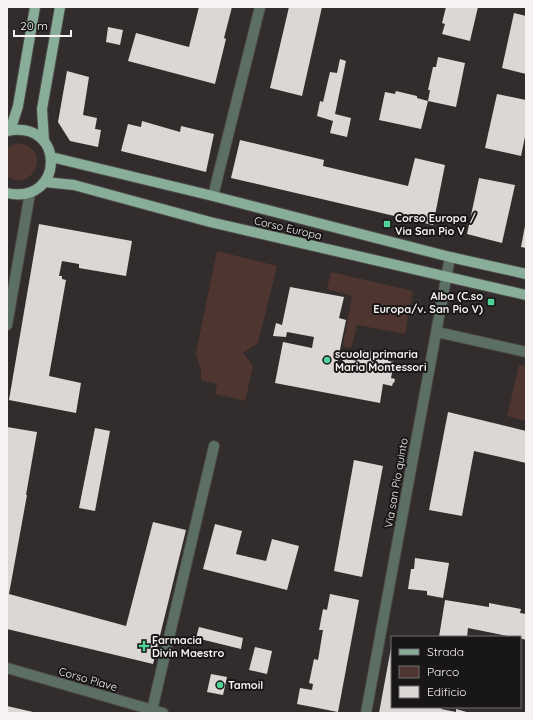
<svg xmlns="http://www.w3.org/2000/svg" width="533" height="720" font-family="Quicksand,sans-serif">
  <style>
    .green { fill: #4f352f }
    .building { fill: #dcd6d5 }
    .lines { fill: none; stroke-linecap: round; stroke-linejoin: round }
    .minor-casing { stroke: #4d4948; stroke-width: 12 }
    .major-casing { stroke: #4d4948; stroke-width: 12 }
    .minor { stroke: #5c6f64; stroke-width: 10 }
    .major { stroke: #88ae99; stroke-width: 10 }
    .poi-dot { fill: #51d397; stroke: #181616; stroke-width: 1.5 }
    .labels { text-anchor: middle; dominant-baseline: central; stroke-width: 4; stroke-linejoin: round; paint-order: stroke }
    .poi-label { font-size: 11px; font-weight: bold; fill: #f6f2f2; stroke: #181616; text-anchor: start }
    .street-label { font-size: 11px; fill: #f6f2f2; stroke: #181616 }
  </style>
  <rect width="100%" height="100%" fill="#322d2c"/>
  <!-- green -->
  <g class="green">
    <path d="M17,143C55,147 32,195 7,176V148Z"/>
    <polygon points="217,251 277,266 258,343 243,353 253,366 245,401 215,394 217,384 201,380 201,371 196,353"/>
    <polygon points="331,272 413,291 405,334 357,325 351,348 343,346 352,296 327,289"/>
    <polygon points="519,365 526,366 526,421 507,416"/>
  </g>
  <!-- building -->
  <g class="building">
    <polygon points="199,7 232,7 224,38 226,39 215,84 128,61 136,33 189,47"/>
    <polygon points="289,7 322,7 302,96 270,88"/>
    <polygon points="446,7 478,7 470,41 442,34 445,24 442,23"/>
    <polygon points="514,13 526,16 526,74 502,68"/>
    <polygon points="108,27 123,30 120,45 106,42"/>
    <polygon points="438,57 465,63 456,107 428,101 430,90 428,90 433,67 436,67"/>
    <polygon points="340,59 346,61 335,114 351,118 347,137 330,133 333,121 317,116 320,101 323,102 330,72 337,73"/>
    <polygon points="67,71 89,77 83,115 97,118 95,129 101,130 98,147 70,141 58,122"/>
    <polygon points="396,91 417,96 417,98 428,101 421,129 379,120 385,92 395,94"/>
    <polygon points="497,94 526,100 526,132 521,156 485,148"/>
    <polygon points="142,121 180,132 181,126 214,134 206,172 121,151 128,124 141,127"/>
    <polygon points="240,140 324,160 323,166 408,186 415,158 445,165 433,225 231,178"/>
    <polygon points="479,178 515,185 502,243 467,234"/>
    <polygon points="39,224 132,241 126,276 79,268 79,264 62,261 59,276 62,276 62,279 66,280 49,376 81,383 76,413 9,400"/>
    <polygon points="525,226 526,226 526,248 521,247"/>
    <polygon points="290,287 344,297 339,318 346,320 337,364 342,365 343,358 357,361 359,349 389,355 388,361 394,362 391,378 395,379 394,383 388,382 393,383 392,386 383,384 380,403 275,383 283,342 312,348 314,337 287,332 286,337 273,336 276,323 282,325"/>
    <polygon points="448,412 526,431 526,463 474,451 462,516 429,510"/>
    <polygon points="7,427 37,432 26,495 27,495 9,594 126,626 153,522 186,530 153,664 7,629"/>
    <polygon points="95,428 110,431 95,511 79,508"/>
    <polygon points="354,460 383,466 362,577 334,571"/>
    <polygon points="215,524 242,531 236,554 266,561 272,539 299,546 287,590 203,569"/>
    <polygon points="415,558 449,563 443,598 427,595 427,591 408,589 411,569 414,569"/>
    <polygon points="330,594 359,600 338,712 297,704 300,688 312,690 313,684 309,683 314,659 318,660 323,630 319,630 323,609 327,610"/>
    <polygon points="445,600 489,607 489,603 521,609 520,613 526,614 526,640 520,638 520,637 513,637 468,628 467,637 439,637"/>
    <polygon points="199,627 243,638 241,649 196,638"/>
    <polygon points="255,647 272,651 267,674 249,670"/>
    <polygon points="391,648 392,707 442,707 441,709 456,712 456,709 470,713 379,713"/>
    <polygon points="211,674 227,677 223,695 207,692"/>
    <polygon points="7,706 33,712 33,713 7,713"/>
  </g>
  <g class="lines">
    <!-- minor casing -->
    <g class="minor-casing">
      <g id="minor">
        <polyline points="213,196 260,7"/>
        <polyline points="7,325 30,193"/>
        <polyline points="437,332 526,352"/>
        <polyline points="7,668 163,713"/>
        <polyline points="152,710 214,446"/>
        <polyline points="366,713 450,257"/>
      </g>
    </g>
    <!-- major casing -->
    <g class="major-casing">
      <g id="major">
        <polyline points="7,130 12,125 18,106 35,7"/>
        <path d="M7,131C67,119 64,206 7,193"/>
        <polyline points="44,141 42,109 60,7"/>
        <polyline points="51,157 213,196 450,257 526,274"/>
        <polyline points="45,182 74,185 210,222 526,295"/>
      </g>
    </g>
    <!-- minor -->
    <use href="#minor" class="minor"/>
    <!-- major -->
    <use href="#major" class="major"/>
  </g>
  <!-- markers -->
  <g class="poi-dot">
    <rect x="383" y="220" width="8" height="8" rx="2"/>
    <rect x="487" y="298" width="8" height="8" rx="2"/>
    <circle cx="327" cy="360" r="4"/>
    <path d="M142 640h4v4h4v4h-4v4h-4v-4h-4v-4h4z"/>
    <circle cx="220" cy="685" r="4"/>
  </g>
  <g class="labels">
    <!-- poi labels -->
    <g class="poi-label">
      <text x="395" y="218">Corso Europa /<tspan x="395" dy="13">Via San Pio V</tspan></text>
      <text x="483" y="296" text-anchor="end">Alba (C.so<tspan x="483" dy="13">Europa/v. San Pio V)</tspan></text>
      <text x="335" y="354">scuola primaria<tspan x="335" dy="13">Maria Montessori</tspan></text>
      <text x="152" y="640">Farmacia<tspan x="152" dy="13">Divin Maestro</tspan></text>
      <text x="228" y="685">Tamoil</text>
    </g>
    <!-- street labels -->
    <g class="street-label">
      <text transform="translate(288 228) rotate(13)">Corso Europa</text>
      <text transform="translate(396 483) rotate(-80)">Via san Pio quinto</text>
      <text transform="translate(88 679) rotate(16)">Corso Piave</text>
    </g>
  </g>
  <!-- border -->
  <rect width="533" height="720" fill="none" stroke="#f6f2f2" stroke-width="16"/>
  <!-- legend -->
  <rect x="391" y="636" width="130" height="72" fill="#181616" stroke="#716e6e"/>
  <rect x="399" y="649" width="20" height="6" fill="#88ae99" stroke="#716e6e"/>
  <text x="427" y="656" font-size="12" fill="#f6f2f2">Strada</text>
  <rect x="399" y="666" width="20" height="12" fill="#4f352f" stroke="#716e6e"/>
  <text x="427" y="676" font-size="12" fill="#f6f2f2">Parco</text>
  <rect x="399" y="686" width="20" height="12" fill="#dcd6d5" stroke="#716e6e"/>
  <text x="427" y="696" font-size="12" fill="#f6f2f2">Edificio</text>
  <!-- scale -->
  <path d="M14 30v6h57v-6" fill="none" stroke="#f6f2f2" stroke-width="2"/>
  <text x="20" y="30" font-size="12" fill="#f6f2f2" stroke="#181616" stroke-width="3" paint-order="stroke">20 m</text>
</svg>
